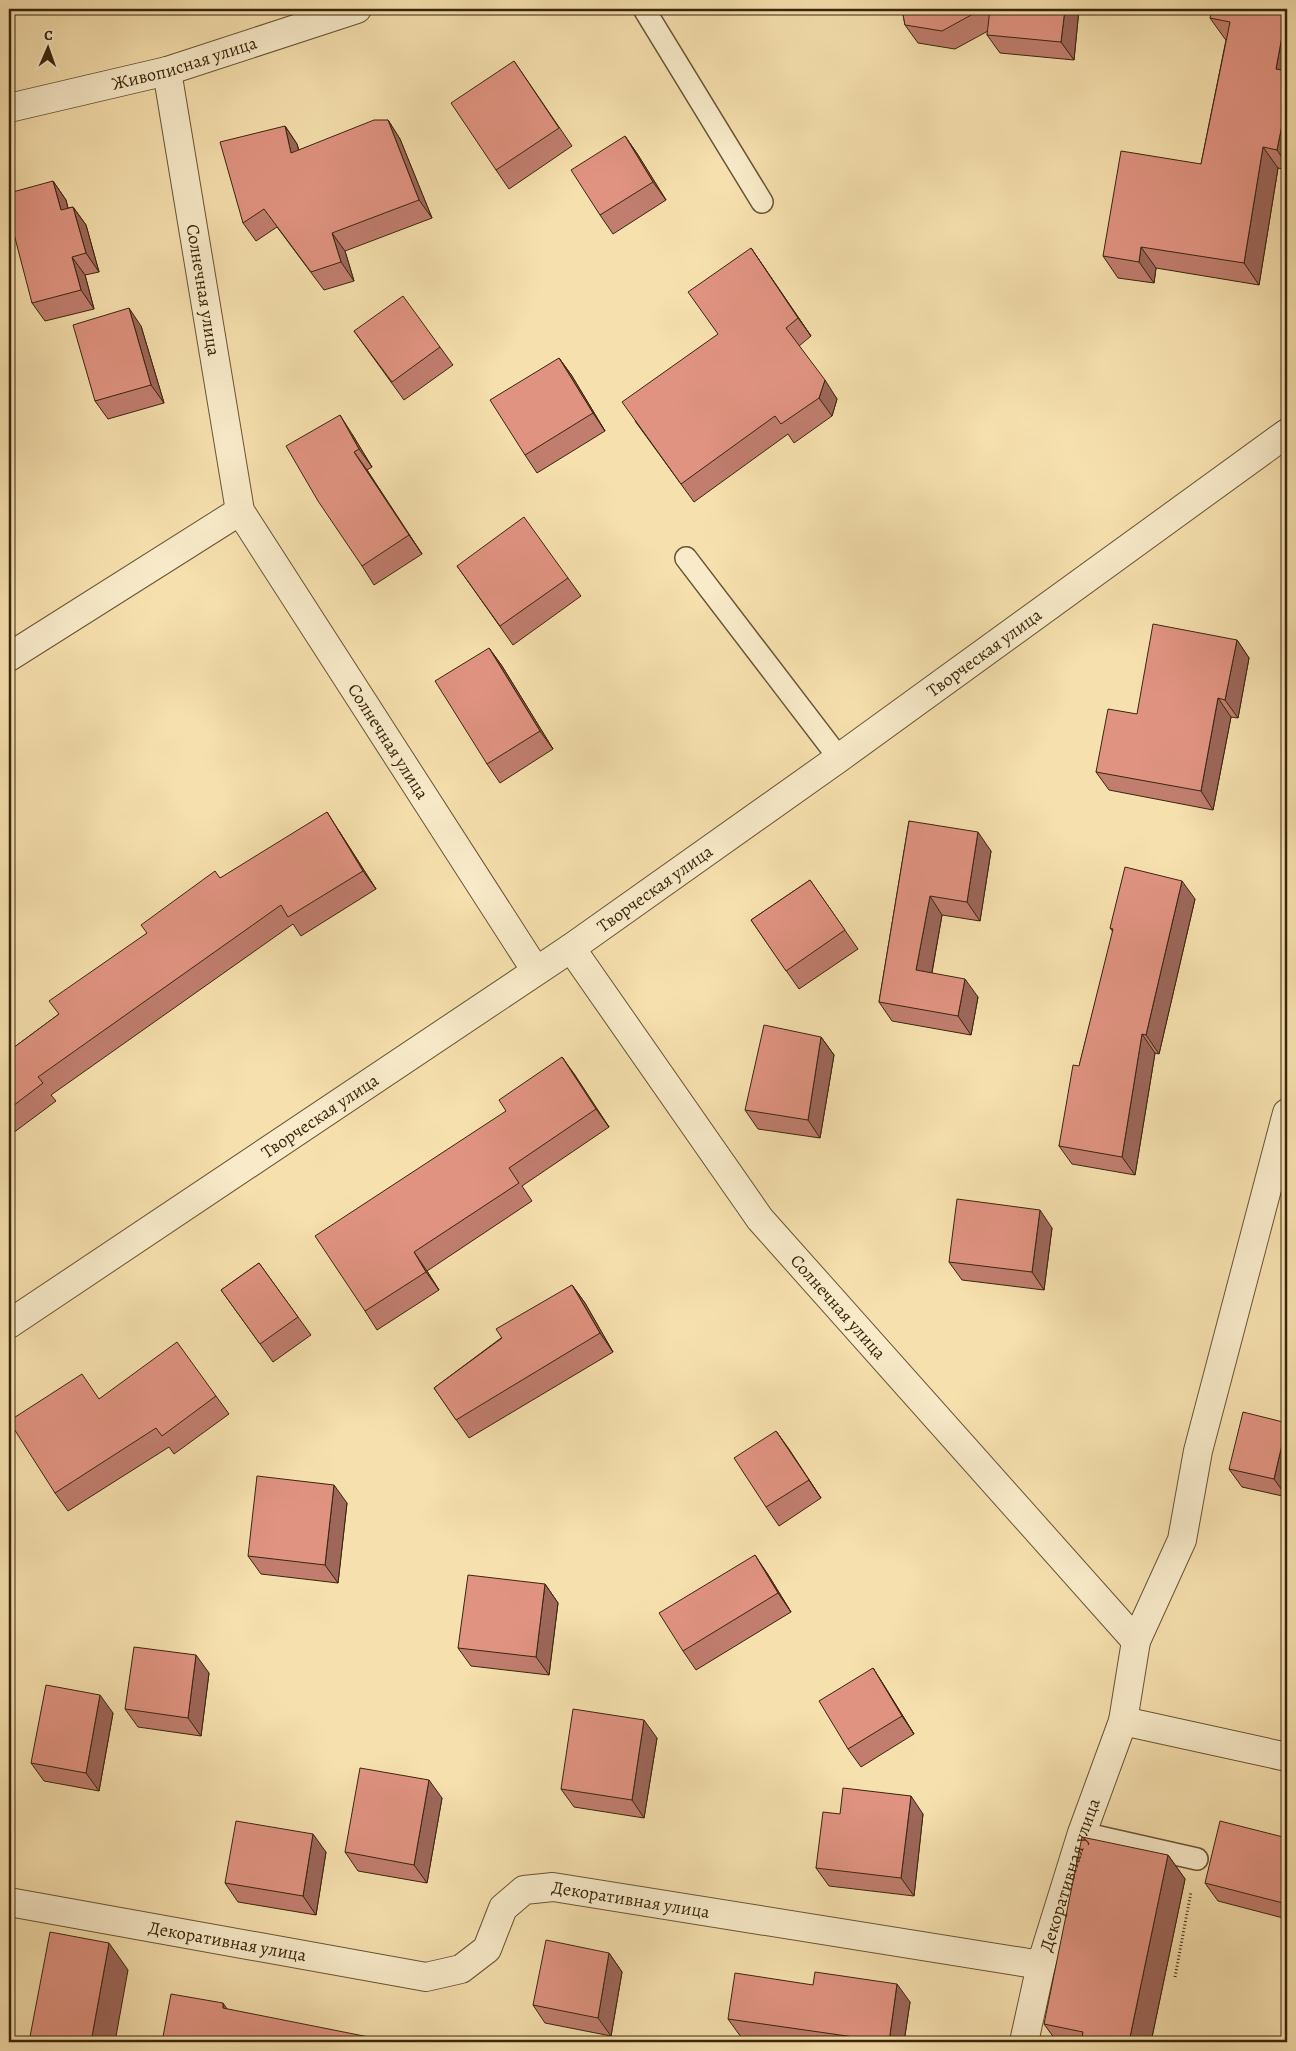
<svg xmlns="http://www.w3.org/2000/svg" width="1296" height="2051" font-family="Alegreya,serif">
  <style>
    .lines { fill: none; stroke-linecap: round; stroke-linejoin: round }
    .service-casing { stroke: #685434; stroke-width: 24 }
    .minor-casing { stroke: #685434; stroke-width: 30 }
    .path { stroke: #39250c; stroke-width: 3; stroke-dasharray: 1 2.5; stroke-linecap: butt }
    .service { stroke: #f9ebca; stroke-width: 21 }
    .minor { stroke: #f9ebca; stroke-width: 28 }
    .wall { fill: #c17e6f; stroke: #39250c }
    .shaded-wall { fill: #9d675a; stroke: #39250c }
    .building { fill: #e09381; stroke: #39250c }
    .labels { text-anchor: middle; dominant-baseline: central; stroke-width: 4; stroke-linejoin: round; paint-order: stroke }
    .street-label { font-size: 18px; fill: #39250c; stroke: #f9ebca }
  </style>
  <rect width="100%" height="100%" fill="#f6e0ae"/>
  <filter id="stains"><feTurbulence type="fractalNoise" baseFrequency=".004" numOctaves="4"/><feColorMatrix values="0 0 0 0 .2 0 0 0 0 .09 0 0 0 0 .02 0 0 0 .5 -.17"/></filter>
  <radialGradient id="worn" r=".72"><stop offset=".6" stop-color="#630" stop-opacity="0"/><stop offset="1" stop-color="#630" stop-opacity=".3"/></radialGradient>
  <g class="lines">
    <!-- service casing -->
    <g class="service-casing">
      <g id="service">
        <polyline points="644,9 762,202"/>
        <polyline points="686,558 839,758"/>
        <polyline points="1082,1833 1197,1859"/>
      </g>
    </g>
    <!-- minor casing -->
    <g class="minor-casing">
      <g id="minor">
        <path id="s1" d="M167,71L240,511L536,971"/>
        <path id="s2" d="M9,108L167,71L357,9"/>
        <polyline points="9,657 240,511"/>
        <path id="s3" d="M571,948L760,1219L1136,1641"/>
        <polyline points="1287,1113 1198,1451 1182,1540 1136,1641 1123,1721 1287,1757"/>
        <path id="s4" d="M9,1324L571,948L839,758L1287,433"/>
        <path id="s5" d="M9,1902L426,1977L461,1969L487,1949L503,1908L524,1890L553,1887L1041,1965L1082,1833L1123,1721"/>
        <polyline points="1024,2042 1041,1965"/>
      </g>
    </g>
    <!-- path -->
    <polyline class="path" points="1175,1977 1191,1892"/>
    <!-- service -->
    <use href="#service" class="service"/>
    <!-- minor -->
    <use href="#minor" class="minor"/>
  </g>
  <!-- wall -->
  <g class="wall">
    <polygon points="902,9 1079,9 1074,60 1000,53 987,35 988,31 955,49 918,43 905,25"/>
    <polygon points="1287,9 1287,170 1278,168 1259,285 1156,268 1154,283 1118,278 1103,256 1201,164 1226,40 1225,39 1210,18"/>
    <polygon points="514,61 572,146 509,189 496,170"/>
    <polygon points="388,120 400,139 432,218 345,251 354,281 324,290 277,227 256,241 243,223 285,126 297,144 299,150"/>
    <polygon points="625,136 638,155 666,200 613,234 600,215"/>
    <polygon points="53,181 66,200 68,208 73,207 86,225 99,272 85,275 94,309 45,321 32,303"/>
    <polygon points="751,248 811,336 799,346 837,399 832,416 794,443 788,434 694,502 635,421 718,334"/>
    <polygon points="141,326 164,403 108,419 95,401"/>
    <polygon points="354,331 440,347 453,365 404,400"/>
    <polygon points="559,358 572,376 605,431 537,473 525,455"/>
    <polygon points="352,434 372,467 367,470 422,554 374,585 362,566"/>
    <polygon points="457,566 568,578 581,596 513,645"/>
    <polygon points="1237,640 1249,658 1238,718 1231,717 1213,810 1109,790 1096,772 1137,714"/>
    <polygon points="489,648 502,666 553,749 500,783 487,764"/>
    <polygon points="909,821 991,851 980,921 942,915 932,973 978,997 971,1035 892,1021 879,1002"/>
    <polygon points="339,831 376,889 301,936 293,924 51,1095 56,1101 9,1136 9,1051 59,1014 147,933 220,878"/>
    <polygon points="810,880 858,949 799,989 751,920"/>
    <polygon points="1195,899 1159,1054 1155,1053 1135,1175 1072,1164 1059,1146 1113,932 1110,928"/>
    <polygon points="821,1037 834,1055 820,1138 758,1129 745,1110"/>
    <polygon points="562,1057 609,1127 522,1186 532,1201 427,1271 439,1290 377,1330 365,1311 506,1111"/>
    <polygon points="1052,1228 1044,1290 962,1280 949,1262"/>
    <polygon points="259,1263 311,1335 273,1362 221,1290"/>
    <polygon points="572,1285 585,1303 613,1352 469,1438 434,1388"/>
    <polygon points="216,1396 229,1414 174,1454 169,1447 68,1511 55,1493 99,1399"/>
    <polygon points="1287,1423 1287,1497 1242,1487 1229,1469"/>
    <polygon points="776,1431 821,1498 779,1526 766,1507"/>
    <polygon points="347,1503 338,1583 261,1574 248,1556"/>
    <polygon points="767,1573 791,1612 696,1670 683,1651"/>
    <polygon points="545,1584 558,1603 549,1675 471,1666 458,1648"/>
    <polygon points="873,1668 885,1687 914,1734 861,1767 848,1749"/>
    <polygon points="209,1673 201,1736 138,1727 125,1709"/>
    <polygon points="113,1713 99,1791 44,1781 31,1763"/>
    <polygon points="657,1738 644,1818 574,1807 561,1789"/>
    <polygon points="442,1798 427,1883 358,1871 345,1852"/>
    <polygon points="840,1814 923,1814 914,1896 829,1886 816,1868"/>
    <polygon points="1287,1838 1287,1919 1218,1901 1205,1883"/>
    <polygon points="326,1852 316,1915 238,1902 225,1883"/>
    <polygon points="1168,1855 1185,1879 1151,2042 1057,2042 1044,2024"/>
    <polygon points="609,1953 622,1972 611,2036 545,2023 533,2005"/>
    <polygon points="910,2002 904,2042 779,2042 741,2037 728,2019"/>
  </g>
  <!-- shaded-wall -->
  <g class="shaded-wall">
    <polygon points="1065,9 1079,9 1074,60 1061,42"/>
    <polygon points="1287,9 1287,85 1276,69"/>
    <polygon points="1287,100 1287,165 1277,150"/>
    <polygon points="388,120 400,139 432,218 419,200"/>
    <polygon points="285,126 297,144 304,171 291,153"/>
    <polygon points="625,136 638,155 666,200 653,182"/>
    <polygon points="1263,147 1278,168 1259,285 1244,263"/>
    <polygon points="53,181 66,200 73,229 61,210"/>
    <polygon points="73,207 86,225 99,272 86,253"/>
    <polygon points="332,233 345,251 354,281 341,262"/>
    <polygon points="1141,247 1156,268 1154,283 1139,262"/>
    <polygon points="751,248 764,267 811,336 798,318"/>
    <polygon points="72,257 85,275 94,309 81,290"/>
    <polygon points="129,308 141,326 164,403 151,385"/>
    <polygon points="559,358 572,376 605,431 593,413"/>
    <polygon points="825,380 837,399 832,416 819,398"/>
    <polygon points="340,415 352,434 372,467 359,449"/>
    <polygon points="354,452 367,470 422,554 409,535"/>
    <polygon points="1237,640 1249,658 1238,718 1225,700"/>
    <polygon points="489,648 502,666 553,749 540,731"/>
    <polygon points="1218,698 1231,717 1213,810 1201,791"/>
    <polygon points="327,812 339,831 376,889 363,871"/>
    <polygon points="978,832 991,851 980,921 967,902"/>
    <polygon points="1182,881 1195,899 1159,1054 1146,1035"/>
    <polygon points="930,896 942,915 929,988 916,970"/>
    <polygon points="965,979 978,997 971,1035 958,1016"/>
    <polygon points="1142,1034 1155,1053 1135,1175 1122,1157"/>
    <polygon points="821,1037 834,1055 820,1138 808,1120"/>
    <polygon points="562,1057 575,1075 609,1127 596,1109"/>
    <polygon points="1040,1210 1052,1228 1044,1290 1032,1272"/>
    <polygon points="414,1252 427,1271 439,1290 426,1272"/>
    <polygon points="572,1285 585,1303 613,1352 600,1333"/>
    <polygon points="1287,1424 1287,1497 1274,1479"/>
    <polygon points="776,1431 789,1449 821,1498 809,1480"/>
    <polygon points="334,1485 347,1503 338,1583 325,1565"/>
    <polygon points="755,1555 767,1573 791,1612 778,1593"/>
    <polygon points="545,1584 558,1603 549,1675 536,1657"/>
    <polygon points="196,1655 209,1673 201,1736 188,1718"/>
    <polygon points="873,1668 885,1687 914,1734 902,1716"/>
    <polygon points="100,1695 113,1713 99,1791 86,1773"/>
    <polygon points="644,1720 657,1738 644,1818 632,1800"/>
    <polygon points="429,1780 442,1798 427,1883 414,1865"/>
    <polygon points="911,1796 923,1814 914,1896 901,1878"/>
    <polygon points="313,1834 326,1852 316,1915 303,1896"/>
    <polygon points="1168,1855 1185,1879 1151,2042 1129,2042"/>
    <polygon points="109,1943 128,1970 115,2042 91,2042"/>
    <polygon points="609,1953 622,1972 611,2036 598,2018"/>
    <polygon points="897,1984 910,2002 904,2042 889,2042"/>
    <polygon points="223,2003 236,2022 223,2008"/>
  </g>
  <!-- building -->
  <g class="building">
    <polygon points="902,9 982,9 942,31 905,25"/>
    <polygon points="990,9 1065,9 1061,42 987,35"/>
    <polygon points="1212,9 1287,9 1276,69 1287,71 1287,100 1277,150 1263,147 1244,263 1141,247 1139,262 1103,256 1121,151 1201,164 1230,22 1210,18"/>
    <polygon points="514,61 559,128 496,170 451,103"/>
    <polygon points="374,120 388,120 419,200 332,233 341,262 311,272 264,209 243,223 220,142 285,126 291,153"/>
    <polygon points="625,136 653,182 600,215 571,170"/>
    <polygon points="53,181 61,210 73,207 86,253 72,257 81,290 32,303 9,215 9,193"/>
    <polygon points="751,248 798,318 786,328 825,380 819,398 781,424 775,416 681,484 622,402 718,334 688,292"/>
    <polygon points="403,296 440,347 392,382 354,331"/>
    <polygon points="129,308 151,385 95,401 73,325"/>
    <polygon points="559,358 593,413 525,455 490,400"/>
    <polygon points="340,415 359,449 354,452 409,535 362,566 318,501 286,446"/>
    <polygon points="524,517 568,578 500,626 457,566"/>
    <polygon points="1153,624 1237,640 1225,700 1218,698 1201,791 1096,772 1108,709 1137,714"/>
    <polygon points="489,648 540,731 487,764 435,681"/>
    <polygon points="327,812 363,871 288,917 281,905 38,1077 43,1083 9,1109 9,1051 59,1014 49,1001 147,933 141,925 215,871 220,878"/>
    <polygon points="909,821 978,832 967,902 930,896 916,970 965,979 958,1016 879,1002"/>
    <polygon points="1125,867 1182,881 1146,1035 1142,1034 1122,1157 1059,1146 1073,1065 1079,1066 1113,929 1110,928"/>
    <polygon points="810,880 845,930 786,971 751,920"/>
    <polygon points="764,1025 821,1037 808,1120 745,1110"/>
    <polygon points="562,1057 596,1109 509,1168 519,1183 414,1252 426,1272 365,1311 315,1236 506,1111 499,1100"/>
    <polygon points="957,1199 1040,1210 1032,1272 949,1262"/>
    <polygon points="259,1263 298,1317 260,1344 221,1290"/>
    <polygon points="572,1285 600,1333 456,1420 434,1388 502,1338 496,1329"/>
    <polygon points="177,1342 216,1396 162,1436 156,1428 55,1493 9,1421 82,1374 99,1399"/>
    <polygon points="1243,1412 1287,1423 1274,1479 1229,1469"/>
    <polygon points="776,1431 809,1480 766,1507 734,1458"/>
    <polygon points="257,1476 334,1485 325,1565 248,1556"/>
    <polygon points="755,1555 778,1593 683,1651 659,1613"/>
    <polygon points="468,1575 545,1584 536,1657 458,1648"/>
    <polygon points="134,1647 196,1655 188,1718 125,1709"/>
    <polygon points="873,1668 902,1716 848,1749 819,1701"/>
    <polygon points="46,1685 100,1695 86,1773 31,1763"/>
    <polygon points="573,1709 644,1720 632,1800 561,1789"/>
    <polygon points="360,1768 429,1780 414,1865 345,1852"/>
    <polygon points="843,1788 911,1796 901,1878 816,1868 823,1812 840,1814"/>
    <polygon points="236,1821 313,1834 303,1896 225,1883"/>
    <polygon points="1220,1821 1287,1838 1287,1904 1205,1883"/>
    <polygon points="1082,1837 1168,1855 1129,2042 1081,2042 1083,2032 1044,2024"/>
    <polygon points="50,1932 109,1943 91,2042 29,2042"/>
    <polygon points="546,1940 609,1953 598,2018 533,2005"/>
    <polygon points="815,1972 897,1984 889,2042 728,2019 735,1973 813,1985"/>
    <polygon points="171,1994 223,2003 223,2008 394,2042 394,2038 415,2042 162,2042"/>
  </g>
  <g class="labels">
    <!-- street labels -->
    <g class="street-label">
      <text stroke="none"><textPath href="#s2" startOffset="181">Живописная улица</textPath></text>
      <text stroke="none"><textPath href="#s1" startOffset="222">Солнечная улица</textPath></text>
      <text stroke="none"><textPath href="#s4" startOffset="1184">Творческая улица</textPath></text>
      <text stroke="none"><textPath href="#s1" startOffset="720">Солнечная улица</textPath></text>
      <text stroke="none"><textPath href="#s4" startOffset="779">Творческая улица</textPath></text>
      <text stroke="none"><textPath href="#s4" startOffset="374">Творческая улица</textPath></text>
      <text stroke="none"><textPath href="#s3" startOffset="448">Солнечная улица</textPath></text>
      <text stroke="none"><textPath href="#s5" startOffset="1182">Декоративная улица</textPath></text>
      <text stroke="none"><textPath href="#s5" startOffset="672">Декоративная улица</textPath></text>
      <text stroke="none"><textPath href="#s5" startOffset="222">Декоративная улица</textPath></text>
    </g>
  </g>
  <!-- margin -->
  <rect width="1296" height="2051" fill="none" stroke="#f6e0ae" stroke-width="30"/>
  <rect x="10" y="10" width="1276" height="2031" fill="none" stroke="#39250c" stroke-width="2.5"/>
  <rect x="15" y="15" width="1266" height="2021" fill="none" stroke="#39250c"/>
  <!-- north arrow -->
  <g transform="translate(48 48) rotate(2)" stroke="#f9ebca" stroke-width="4" paint-order="stroke">
  <path d="M0-4L9 19L0 12L-9 19Z" fill="#39250c"/>
  <text y="-8" font-size="14" font-weight="bold" text-anchor="middle" fill="#39250c">С</text>
  </g>
  <rect width="100%" height="100%" filter="url(#stains)"/>
  <rect width="100%" height="100%" fill="url(#worn)"/>
</svg>
